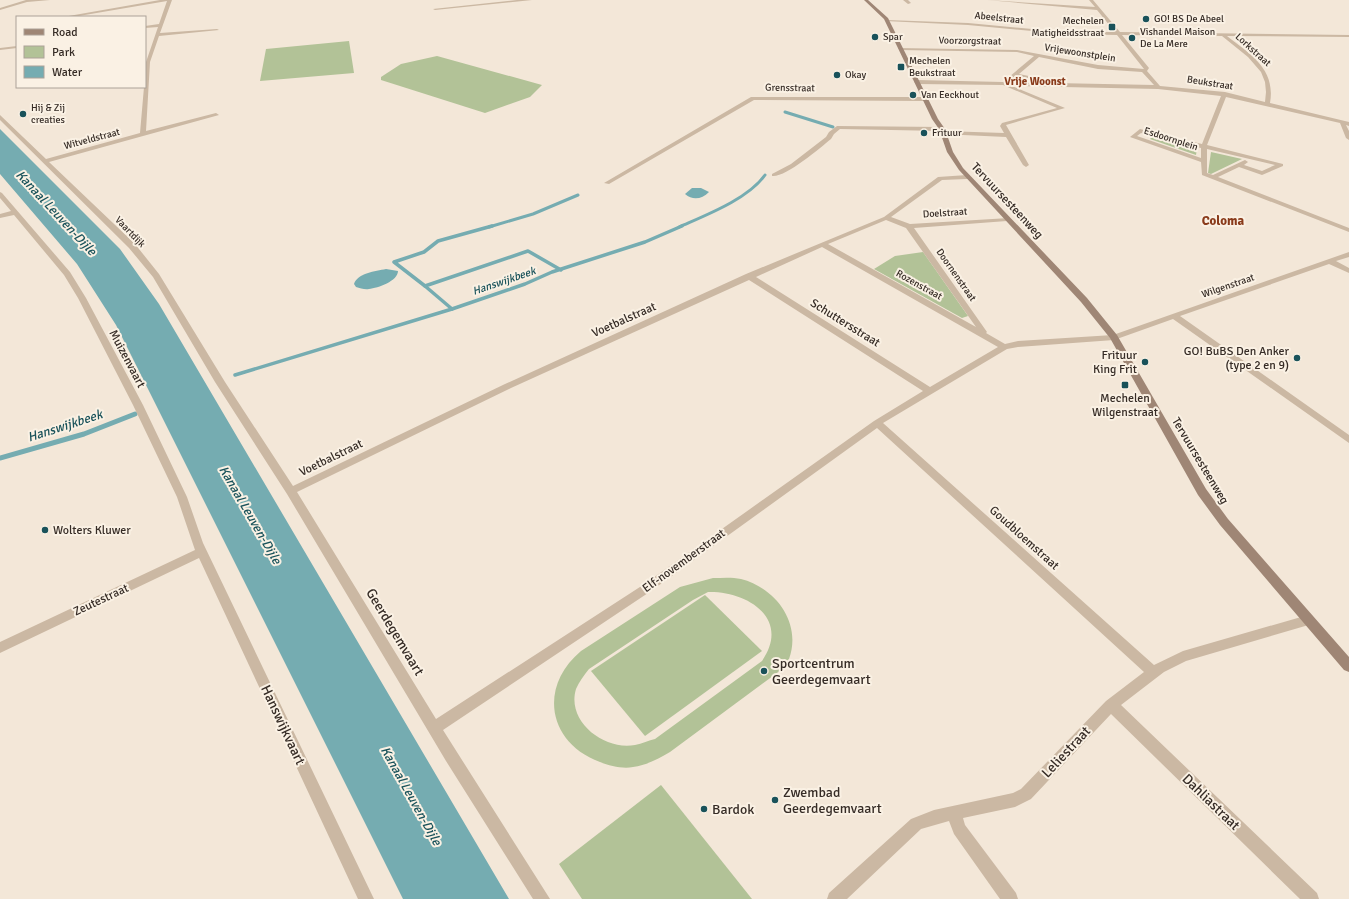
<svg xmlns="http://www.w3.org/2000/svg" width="1349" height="899" font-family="Signika,sans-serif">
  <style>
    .green { fill: #b2c297; fill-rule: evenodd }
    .water { fill: #75acb1 }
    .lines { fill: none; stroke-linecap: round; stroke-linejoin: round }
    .stream-far2 { stroke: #75acb1; stroke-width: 3 }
    .stream-far1 { stroke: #75acb1; stroke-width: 3.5 }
    .stream { stroke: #75acb1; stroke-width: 5 }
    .street { fill: #cbb8a3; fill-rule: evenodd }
    .secondary { fill: #9f8675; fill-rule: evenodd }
    .poi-dot { fill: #19525a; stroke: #faf1e4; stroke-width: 1.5 }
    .labels { text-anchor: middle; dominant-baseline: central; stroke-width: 4; stroke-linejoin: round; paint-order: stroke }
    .far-street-label { font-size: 10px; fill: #362c26; stroke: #faf1e4 }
    .far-poi-label { font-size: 10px; fill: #362c26; stroke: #faf1e4; text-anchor: start }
    .far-neighbourhood-label { font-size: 11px; font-weight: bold; fill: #893a1a; stroke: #faf1e4 }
    .far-water-label { font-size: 11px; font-style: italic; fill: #19525a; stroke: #faf1e4 }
    .street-label { font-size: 12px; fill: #362c26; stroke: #faf1e4 }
    .poi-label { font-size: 12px; fill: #362c26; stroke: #faf1e4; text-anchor: end }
    .water-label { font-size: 13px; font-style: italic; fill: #19525a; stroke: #faf1e4 }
    .far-district-label { font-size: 13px; font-weight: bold; fill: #893a1a; stroke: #faf1e4 }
    .near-street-label { font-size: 14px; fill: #362c26; stroke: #faf1e4 }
    .near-poi-label { font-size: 14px; fill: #362c26; stroke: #faf1e4; text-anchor: start }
  </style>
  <rect width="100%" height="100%" fill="#f3e7d8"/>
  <!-- green -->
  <g class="green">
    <polygon points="349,41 354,73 260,81 266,49"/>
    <polygon points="437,56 542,85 530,97 485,113 381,80 381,77 401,64"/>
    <polygon points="1152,137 1197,148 1196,155 1150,139"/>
    <polygon points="1211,152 1242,159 1211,174 1208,173"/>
    <polygon points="923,252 968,316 962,318 874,269 895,256"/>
    <path d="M713,578C722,578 732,577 741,579C776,588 802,623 789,659C787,664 781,669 777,673L670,752C658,759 647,765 633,767C623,769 610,766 600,762C548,743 538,687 581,651L680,587ZM708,592C748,591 791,619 762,661L655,739C649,740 642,744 635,745C605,751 566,722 576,689C579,682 584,675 589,669L693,600Z"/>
    <polygon points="705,595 762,651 645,736 591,671"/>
    <polygon points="661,785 752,899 582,899 559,864"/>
  </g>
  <!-- water -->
  <g class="water">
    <polygon points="0,129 120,249 159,304 509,899 403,899 116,325 77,264 0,174"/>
    <path d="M692,188H701L709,192C702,199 693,201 685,194Z"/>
    <path d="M386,269L398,271C398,281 378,288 369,289C365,290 360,288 356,287L354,284C358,273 375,271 386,269Z"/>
  </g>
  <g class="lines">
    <!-- stream-far2 -->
    <g class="stream-far2">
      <polyline points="785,112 833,127"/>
      <polyline points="489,227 533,214 578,195"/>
      <path d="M679,227C706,215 748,199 765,175"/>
    </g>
    <!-- stream-far1 -->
    <g class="stream-far1">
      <polyline points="425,286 394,262 424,252 438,241 492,226"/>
      <polyline points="452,309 425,286 528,251 561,270"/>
      <polyline points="235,375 452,309 525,284 552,272 645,242 682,226"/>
    </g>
    <!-- stream -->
    <polyline class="stream" points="0,458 84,434 135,414"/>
    <!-- street -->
    <g class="street">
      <polygon points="26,0 50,0 27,2 0,10 0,8"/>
      <path d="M160,0H172L160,33L217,29L219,30L159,36L150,62L146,131L216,113L219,115L49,162L135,244L159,274L225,382L293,486L505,384L746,274L884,217L938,177L967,175L970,177L967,179L942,180L891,217L910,224L1009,218L1010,219L1007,221L914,228L987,332L986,333L1005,344L1018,341L1113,335L1349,252V257L1336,261L1349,268V273L1329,264L1180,316L1349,435V443L1173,319L1114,340L1018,347L1007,349L883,423L1154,665L1183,651L1308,615L1312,616L1314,620L1312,624L1186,661L1164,672L1121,705L1317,893L1319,899H1300L1111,714L1031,799L1015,807L963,818L965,825L1016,893L1018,899H1000L954,834L949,821L921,829L847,899H827L829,893L911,819L934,810L1013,793L1021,789L1106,701L1144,672L877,428L651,591L443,730L550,899H533L446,761L287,494L215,382L153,277L129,248L0,120V115L46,159L140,133L144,87H145L146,62L158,27L145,28V26L159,24L167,1L73,17H63ZM886,220L906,228L976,327L828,244ZM822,247L998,347L930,387L756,277ZM749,280L923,391L874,421L643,585L436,719L297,492L511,388Z"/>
      <polygon points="517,0 532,0 435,10 433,9"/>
      <polygon points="903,0 908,0 911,3 908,4"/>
      <path d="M987,0L1095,7L1089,0H1093L1120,32L1349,35V37L1227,36C1251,55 1276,69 1270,103L1349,122V126L1346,125L1349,131V140L1346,138L1340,123L1226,97L1207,145L1283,164V166L1262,175L1239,167L1218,177L1349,228V232L1202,175L1201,162L1130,137L1140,129L1202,144L1221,96L1158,89L1012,86L1065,108L1006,125L1029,165L1026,167L1023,165L1006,137L942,134V132L944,131L1004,133L1000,126L1002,123L1057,108L1003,85L917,84L914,82L917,80L1003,82L1034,56L1017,52L900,50L898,48L1017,50L1098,65L1144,69L1117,35L1064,34L968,25L885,21L887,20L968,23L1064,32H1115L1097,10ZM1122,35L1222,36L1248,57L1261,72L1265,82L1266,92L1265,102L1225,92L1160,86L1147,71L1149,68ZM1039,57L1098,69L1142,72L1154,85L1009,82L1016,76L1043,81V79L1019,74ZM1141,133L1201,148V158L1137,136ZM1207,149L1275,165L1262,171L1244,165L1248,162L1245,160L1213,175L1207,173Z"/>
      <polygon points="17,46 17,48 0,50 0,48"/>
      <polygon points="751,97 925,97 928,99 925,101 754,100 609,184 604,183"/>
      <path d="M837,126L942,127L945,129L942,131L840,129L834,134L831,139C820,148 785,178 772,176V174L791,164L826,137L829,132Z"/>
      <polygon points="0,192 2,193 70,272 86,298 143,405 187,497 203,543 374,899 358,899 199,558 0,653 0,642 195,550 177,497 133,405 78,298 64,275 14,215 0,218 0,214 11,211 0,198"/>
    </g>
    <!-- secondary -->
    <polygon class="secondary" points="864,0 868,0 888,18 938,119 945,129 953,152 963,168 1087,298 1117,335 1206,489 1228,519 1349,657 1349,672 1344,670 1220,525 1198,495 1110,338 1081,302 959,170 947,152 939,129 932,119 884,19"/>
  </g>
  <!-- markers -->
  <g class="poi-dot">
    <circle cx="1146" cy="19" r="4"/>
    <rect x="1108" y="23" width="8" height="8" rx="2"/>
    <circle cx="875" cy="37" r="4"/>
    <circle cx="1132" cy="38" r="4"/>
    <rect x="897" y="63" width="8" height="8" rx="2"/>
    <circle cx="837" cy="75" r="4"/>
    <circle cx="913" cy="95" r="4"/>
    <circle cx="23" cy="114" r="4"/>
    <circle cx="924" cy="133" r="4"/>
    <circle cx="1297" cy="358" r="4"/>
    <circle cx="1145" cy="362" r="4"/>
    <rect x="1121" y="381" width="8" height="8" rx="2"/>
    <circle cx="45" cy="530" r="4"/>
    <circle cx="764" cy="671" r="4"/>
    <circle cx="775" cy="800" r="4"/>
    <circle cx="704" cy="809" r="4"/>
  </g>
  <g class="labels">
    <!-- far-street labels -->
    <g class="far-street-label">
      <text transform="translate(999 18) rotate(6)">Abeelstraat</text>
      <text transform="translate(970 41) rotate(1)">Voorzorgstraat</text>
      <text transform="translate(1253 50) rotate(42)">Lorkstraat</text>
      <text transform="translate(1080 53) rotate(9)">Vrijewoonstplein</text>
      <text transform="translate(1210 83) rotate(9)">Beukstraat</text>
      <text transform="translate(790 88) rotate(1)">Grensstraat</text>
      <text transform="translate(92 139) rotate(-15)">Witveldstraat</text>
      <text transform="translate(1171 139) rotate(18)">Esdoornplein</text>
      <text transform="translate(945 213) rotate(-4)">Doelstraat</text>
      <text transform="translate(130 232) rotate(46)">Vaartdijk</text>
      <text transform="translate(956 275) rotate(55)">Doornenstraat</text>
      <text transform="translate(919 285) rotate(29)">Rozenstraat</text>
      <text transform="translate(1228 286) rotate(-19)">Wilgenstraat</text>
    </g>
    <!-- far-poi labels -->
    <g class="far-poi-label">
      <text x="1154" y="19">GO! BS De Abeel</text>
      <text x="1104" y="21" text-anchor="end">Mechelen<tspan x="1104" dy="12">Matigheidsstraat</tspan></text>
      <text x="1140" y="32">Vishandel Maison<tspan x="1140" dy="12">De La Mere</tspan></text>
      <text x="883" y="37">Spar</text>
      <text x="909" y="61">Mechelen<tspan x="909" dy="12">Beukstraat</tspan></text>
      <text x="845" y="75">Okay</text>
      <text x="921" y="95">Van Eeckhout</text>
      <text x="31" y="108">Hij &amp; Zij<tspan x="31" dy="12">creaties</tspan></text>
      <text x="932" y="133">Frituur</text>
    </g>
    <!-- far-neighbourhood labels -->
    <g class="far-neighbourhood-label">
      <text x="1035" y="81">Vrije Woonst</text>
    </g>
    <!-- far-water labels -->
    <g class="far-water-label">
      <text transform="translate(504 281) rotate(-19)">Hanswijkbeek</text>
    </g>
    <!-- street labels -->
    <g class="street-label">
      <text transform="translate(1007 201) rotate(47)">Tervuursesteenweg</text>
      <text transform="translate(624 320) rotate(-24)">Voetbalstraat</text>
      <text transform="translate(845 323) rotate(32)">Schuttersstraat</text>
      <text transform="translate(127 359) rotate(62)">Muizenvaart</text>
      <text transform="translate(331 458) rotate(-26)">Voetbalstraat</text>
      <text transform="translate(1200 461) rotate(59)">Tervuursesteenweg</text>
      <text transform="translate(1024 538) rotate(42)">Goudbloemstraat</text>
      <text transform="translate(684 561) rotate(-36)">Elf-novemberstraat</text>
      <text transform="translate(101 600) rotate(-25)">Zeutestraat</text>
    </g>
    <!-- poi labels -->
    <g class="poi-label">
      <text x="1289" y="351">GO! BuBS Den Anker<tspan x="1289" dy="14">(type 2 en 9)</tspan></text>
      <text x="1137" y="355">Frituur<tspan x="1137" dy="14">King Frit</tspan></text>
      <text x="1125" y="398" text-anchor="middle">Mechelen<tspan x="1125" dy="14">Wilgenstraat</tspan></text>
      <text x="53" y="530" text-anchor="start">Wolters Kluwer</text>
    </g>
    <!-- water labels -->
    <g class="water-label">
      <text transform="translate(56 213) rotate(47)">Kanaal Leuven-Dijle</text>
      <text transform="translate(65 426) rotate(-18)">Hanswijkbeek</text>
      <text transform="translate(250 515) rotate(60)">Kanaal Leuven-Dijle</text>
      <text transform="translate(411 796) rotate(61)">Kanaal Leuven-Dijle</text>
    </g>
    <!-- far-district labels -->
    <g class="far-district-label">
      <text x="1223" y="221">Coloma</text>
    </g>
    <!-- near-street labels -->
    <g class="near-street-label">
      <text transform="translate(395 632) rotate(59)">Geerdegemvaart</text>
      <text transform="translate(283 725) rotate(65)">Hanswijkvaart</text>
      <text transform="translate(1066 752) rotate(-47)">Leliestraat</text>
      <text transform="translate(1211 802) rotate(44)">Dahliastraat</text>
    </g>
    <!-- near-poi labels -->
    <g class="near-poi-label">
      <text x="772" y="663">Sportcentrum<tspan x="772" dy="16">Geerdegemvaart</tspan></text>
      <text x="783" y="792">Zwembad<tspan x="783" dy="16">Geerdegemvaart</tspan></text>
      <text x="712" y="809">Bardok</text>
    </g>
  </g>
  <!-- legend -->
  <rect x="16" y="16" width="130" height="72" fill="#faf1e4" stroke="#aca298"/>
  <rect x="24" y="29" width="20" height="6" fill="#9f8675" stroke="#aca298"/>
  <text x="52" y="36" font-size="12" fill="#362c26">Road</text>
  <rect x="24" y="46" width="20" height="12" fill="#b2c297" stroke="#aca298"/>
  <text x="52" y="56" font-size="12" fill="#362c26">Park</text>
  <rect x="24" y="66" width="20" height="12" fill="#75acb1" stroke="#aca298"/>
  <text x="52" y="76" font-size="12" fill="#362c26">Water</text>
</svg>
